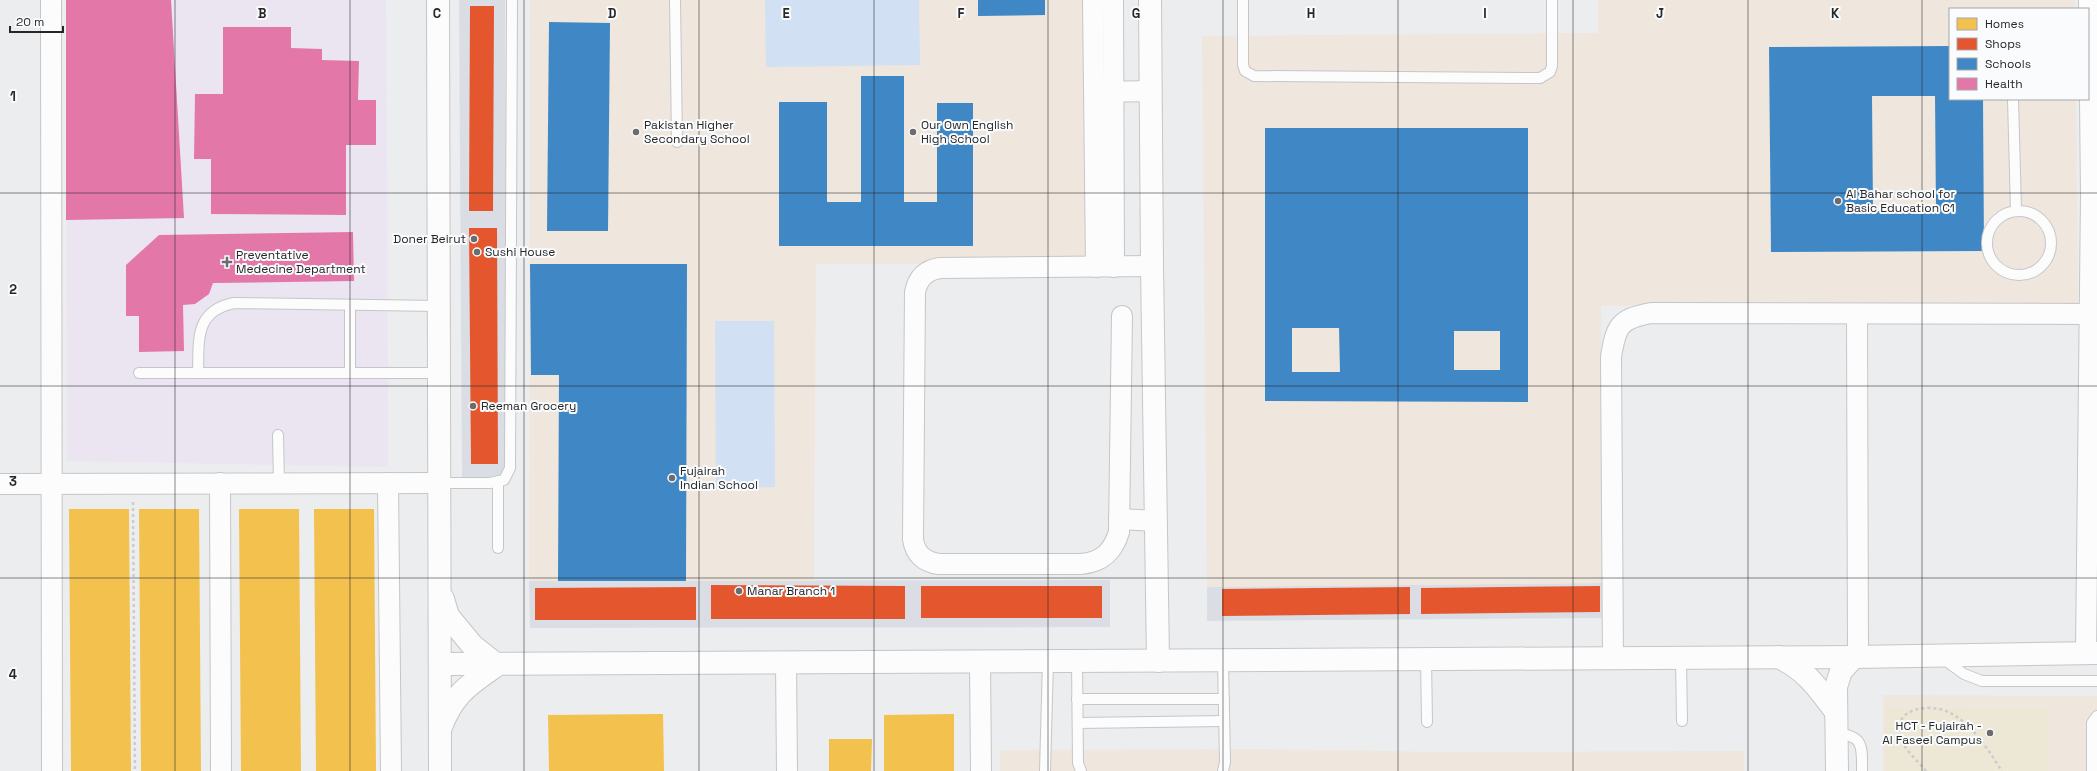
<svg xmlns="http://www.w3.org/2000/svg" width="2097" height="771" font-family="'Space Grotesk',sans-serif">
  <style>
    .built { fill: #dadee4 }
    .education { fill: #efe6dd }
    .medical { fill: #eae5f1 }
    .green { fill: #d1e0f3 }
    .sand { fill: #ede8d5 }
    .homes { fill: #f2c14e }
    .shops { fill: #e4572e }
    .schools { fill: #3f88c5; fill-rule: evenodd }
    .health { fill: #e377a8 }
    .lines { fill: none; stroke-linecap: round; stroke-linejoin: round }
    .lane-casing { stroke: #c6c6c8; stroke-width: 12 }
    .street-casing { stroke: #c6c6c8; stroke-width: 22 }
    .secondary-casing { stroke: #c6c6c8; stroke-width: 24 }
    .path { stroke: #ccc; stroke-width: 2.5; stroke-dasharray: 3 3; stroke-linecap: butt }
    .lane { stroke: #fcfcfd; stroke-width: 10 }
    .street { stroke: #fcfcfd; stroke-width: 20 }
    .secondary { stroke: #fcfcfd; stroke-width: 22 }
    .grid { fill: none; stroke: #272728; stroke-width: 1; stroke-opacity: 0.55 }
    .poi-dot { fill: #6c6c6e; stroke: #f9fbfd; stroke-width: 1.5 }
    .labels { text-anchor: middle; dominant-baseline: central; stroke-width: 4; stroke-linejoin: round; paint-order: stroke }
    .poi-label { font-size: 12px; fill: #272728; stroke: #f9fbfd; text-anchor: start }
    .grid-label { font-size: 13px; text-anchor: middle; font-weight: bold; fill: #272728; stroke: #f9fbfd; stroke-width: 4; stroke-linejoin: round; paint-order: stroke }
  </style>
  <rect width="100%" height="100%" fill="#ecedef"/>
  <!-- built -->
  <g class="built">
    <polygon points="459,0 505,0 507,478 462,479"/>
    <polygon points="1110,580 1110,627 530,628 529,581"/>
    <polygon points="1603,583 1604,618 1207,621 1207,587"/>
  </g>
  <!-- education -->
  <g class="education">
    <polygon points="530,0 1085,0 1085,263 816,264 814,581 529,581"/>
    <polygon points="1598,0 2075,0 2076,9 1950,9 1950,99 2076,99 2078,303 1601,306 1603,583 1207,587 1202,36 1598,33"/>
    <polygon points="1883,695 2097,696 2097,771 1883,771"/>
    <polygon points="1257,749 1441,752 1744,751 1744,771 1000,771 1000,750"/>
  </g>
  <!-- medical -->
  <polygon class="medical" points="66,0 386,0 388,467 67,461"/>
  <!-- green -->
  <g class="green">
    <polygon points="765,0 919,0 920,65 766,67"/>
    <polygon points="715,321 774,321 775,487 716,488"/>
  </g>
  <!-- sand -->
  <polygon class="sand" points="1886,707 2047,709 2048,771 1886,771"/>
  <!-- homes -->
  <g class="homes">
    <polygon points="69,509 129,509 131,771 71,771"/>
    <polygon points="139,509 199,509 201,771 141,771"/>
    <polygon points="239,509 299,509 301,771 241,771"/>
    <polygon points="314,509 374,509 376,771 316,771"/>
    <polygon points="663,714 664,771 549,771 548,715"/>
    <polygon points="954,714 954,771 884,771 884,715"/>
    <polygon points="829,739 872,739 871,771 829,771"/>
  </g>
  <!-- shops -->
  <g class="shops">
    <polygon points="470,6 494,6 493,211 469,211"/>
    <polygon points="469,228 497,228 498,464 471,464"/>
    <polygon points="711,585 905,586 905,619 711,619"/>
    <rect x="921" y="586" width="181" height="32"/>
    <polygon points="1600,586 1600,612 1421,614 1421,588"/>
    <polygon points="696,587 696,620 535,620 535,588"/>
    <polygon points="1410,587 1410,614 1222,616 1222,589"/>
  </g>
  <!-- schools -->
  <g class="schools">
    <polygon points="978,0 1045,0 1045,15 978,16"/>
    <polygon points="549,22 610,23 608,231 547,231"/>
    <path d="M1950,46V99H1983L1984,251L1771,252L1769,47ZM1872,96H1935L1936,211H1873Z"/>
    <polygon points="861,76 904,76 904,202 937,202 937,103 973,103 973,246 779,246 779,102 827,102 827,202 861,202"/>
    <path d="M1265,128H1528V402L1265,401ZM1292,328H1339L1340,372H1292ZM1454,331H1500V370H1454Z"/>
    <polygon points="530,264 687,264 686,581 558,581 559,375 531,375"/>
  </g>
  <!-- health -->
  <g class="health">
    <polygon points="66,0 171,0 184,218 66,220"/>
    <polygon points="223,27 291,27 291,48 322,49 322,60 359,61 358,100 376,100 376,145 346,145 346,215 211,214 211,159 194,159 195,94 223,94"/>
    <polygon points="353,232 354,281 213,283 209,294 195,304 183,305 184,351 139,352 139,316 126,316 126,265 159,235"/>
  </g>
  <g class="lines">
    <!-- lane casing -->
    <g class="lane-casing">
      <g id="lane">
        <polyline points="675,0 677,142"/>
        <polyline points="1243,0 1243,65 1245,71 1254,76 1540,78 1550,72 1552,66 1552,0"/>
        <polyline points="2013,99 2016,210"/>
        <circle cx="2019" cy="243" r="32"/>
        <polyline points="139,373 439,373"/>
        <path d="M198,373C199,341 194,311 234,303L439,306"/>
        <polyline points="350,373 350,305"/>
        <polyline points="278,435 279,483"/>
        <polyline points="498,481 498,548"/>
        <polyline points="439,483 490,483 504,480 510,468 512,0"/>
        <polyline points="1681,658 1682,721"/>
        <polyline points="1942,658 1964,674 1982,681 2097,681"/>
        <polyline points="1426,659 1427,722"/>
        <polyline points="1077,661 1078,763 1081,771"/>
        <polyline points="1223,661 1225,762 1223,771"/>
        <polyline points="1077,699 1224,699"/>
        <polyline points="1078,723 1224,721"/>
        <path d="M1836,733C1864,736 1862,746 1862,771"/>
        <polyline points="1045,771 1048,661"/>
        <polyline points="2092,771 2092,723 2097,716"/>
      </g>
    </g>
    <!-- street casing -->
    <g class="street-casing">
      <g id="street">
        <polyline points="51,0 52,771"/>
        <polyline points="1093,0 1096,267"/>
        <polyline points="1113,0 1114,267"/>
        <polyline points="1100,92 1151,91"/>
        <polyline points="1857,314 1858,657"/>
        <path d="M1122,316L1119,532C1113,552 1102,562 1081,564H939C924,562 915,554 913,539L915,292C918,278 926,270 940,268L1152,266"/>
        <polyline points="220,483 221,771"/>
        <polyline points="388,483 391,771"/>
        <polyline points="0,484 439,483"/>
        <polyline points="1119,519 1156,521"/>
        <polyline points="2086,653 2091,197 2089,0"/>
        <path d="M1613,658L1611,357C1616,326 1619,319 1651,313L2090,314"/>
        <polyline points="980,662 981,771"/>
        <polyline points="786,663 787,771"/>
      </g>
    </g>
    <!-- secondary casing -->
    <g class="secondary-casing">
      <g id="secondary">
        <polyline points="438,0 440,771"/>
        <polyline points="1150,0 1152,266 1158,661"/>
        <path d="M1779,657C1808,672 1817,687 1836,712"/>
        <polyline points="440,664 1854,657 2097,653"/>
        <path d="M441,727C454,693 469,685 497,665L472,645L448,616L443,599"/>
        <polyline points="1837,771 1836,687 1841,671 1854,657"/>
      </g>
    </g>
    <!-- path -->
    <g class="path">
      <polyline points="133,502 135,771"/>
      <path d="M1926,771C1917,760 1902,748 1900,734C1894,708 1929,704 1946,711C1972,722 1987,749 2002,771"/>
    </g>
    <!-- lane -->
    <use href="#lane" class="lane"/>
    <!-- street -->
    <use href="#street" class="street"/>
    <!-- secondary -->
    <use href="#secondary" class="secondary"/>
  </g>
  <!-- grid -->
  <path class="grid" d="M175,0V771M350,0V771M524,0V771M699,0V771M874,0V771M1048,0V771M1223,0V771M1398,0V771M1573,0V771M1748,0V771M1922,0V771M0,193H2097M0,386H2097M0,578H2097"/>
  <!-- markers -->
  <g class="poi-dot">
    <circle cx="636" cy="132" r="4"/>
    <circle cx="913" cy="132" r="4"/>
    <circle cx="1838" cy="201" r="4"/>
    <circle cx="474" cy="239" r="4"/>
    <circle cx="477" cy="252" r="4"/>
    <path d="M225 256h4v4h4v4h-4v4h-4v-4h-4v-4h4z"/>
    <circle cx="473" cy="406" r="4"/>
    <circle cx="672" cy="478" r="4"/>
    <circle cx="739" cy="591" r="4"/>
    <circle cx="1990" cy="733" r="4"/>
  </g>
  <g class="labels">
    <!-- poi labels -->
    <g class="poi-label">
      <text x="644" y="125">Pakistan Higher<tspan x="644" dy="14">Secondary School</tspan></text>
      <text x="921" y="125">Our Own English<tspan x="921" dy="14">High School</tspan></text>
      <text x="1846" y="194">Al Bahar school for<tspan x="1846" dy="14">Basic Education C1</tspan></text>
      <text x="466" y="239" text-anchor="end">Doner Beirut</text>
      <text x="485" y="252">Sushi House</text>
      <text x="236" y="255">Preventative<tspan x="236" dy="14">Medecine Department</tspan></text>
      <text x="481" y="406">Reeman Grocery</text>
      <text x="680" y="471">Fujairah<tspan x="680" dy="14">Indian School</tspan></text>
      <text x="747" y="591">Manar Branch 1</text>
      <text x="1982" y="726" text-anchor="end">HCT - Fujairah -<tspan x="1982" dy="14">Al Faseel Campus</tspan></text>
    </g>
  </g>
  <g class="grid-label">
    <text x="262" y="18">B</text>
    <text x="437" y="18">C</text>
    <text x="612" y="18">D</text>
    <text x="786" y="18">E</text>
    <text x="961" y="18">F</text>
    <text x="1136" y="18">G</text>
    <text x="1311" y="18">H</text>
    <text x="1485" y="18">I</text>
    <text x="1660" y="18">J</text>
    <text x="1835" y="18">K</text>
    <text x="13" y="101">1</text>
    <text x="13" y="294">2</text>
    <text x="13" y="486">3</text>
    <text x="13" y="679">4</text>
  </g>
  <!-- legend -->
  <rect x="1949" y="8" width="140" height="92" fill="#f9fbfd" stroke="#a5a6a8"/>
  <rect x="1957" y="18" width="20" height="12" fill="#f2c14e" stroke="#a5a6a8"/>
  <text x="1985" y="28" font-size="12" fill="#272728">Homes</text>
  <rect x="1957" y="38" width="20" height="12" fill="#e4572e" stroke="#a5a6a8"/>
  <text x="1985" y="48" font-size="12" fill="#272728">Shops</text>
  <rect x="1957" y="58" width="20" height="12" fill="#3f88c5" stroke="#a5a6a8"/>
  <text x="1985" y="68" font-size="12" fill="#272728">Schools</text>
  <rect x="1957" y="78" width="20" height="12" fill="#e377a8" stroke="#a5a6a8"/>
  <text x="1985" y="88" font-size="12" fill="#272728">Health</text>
  <!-- scale -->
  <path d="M10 26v6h53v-6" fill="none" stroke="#272728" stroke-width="2"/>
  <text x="16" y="26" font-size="12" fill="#272728" stroke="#f9fbfd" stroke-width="3" paint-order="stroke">20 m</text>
</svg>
